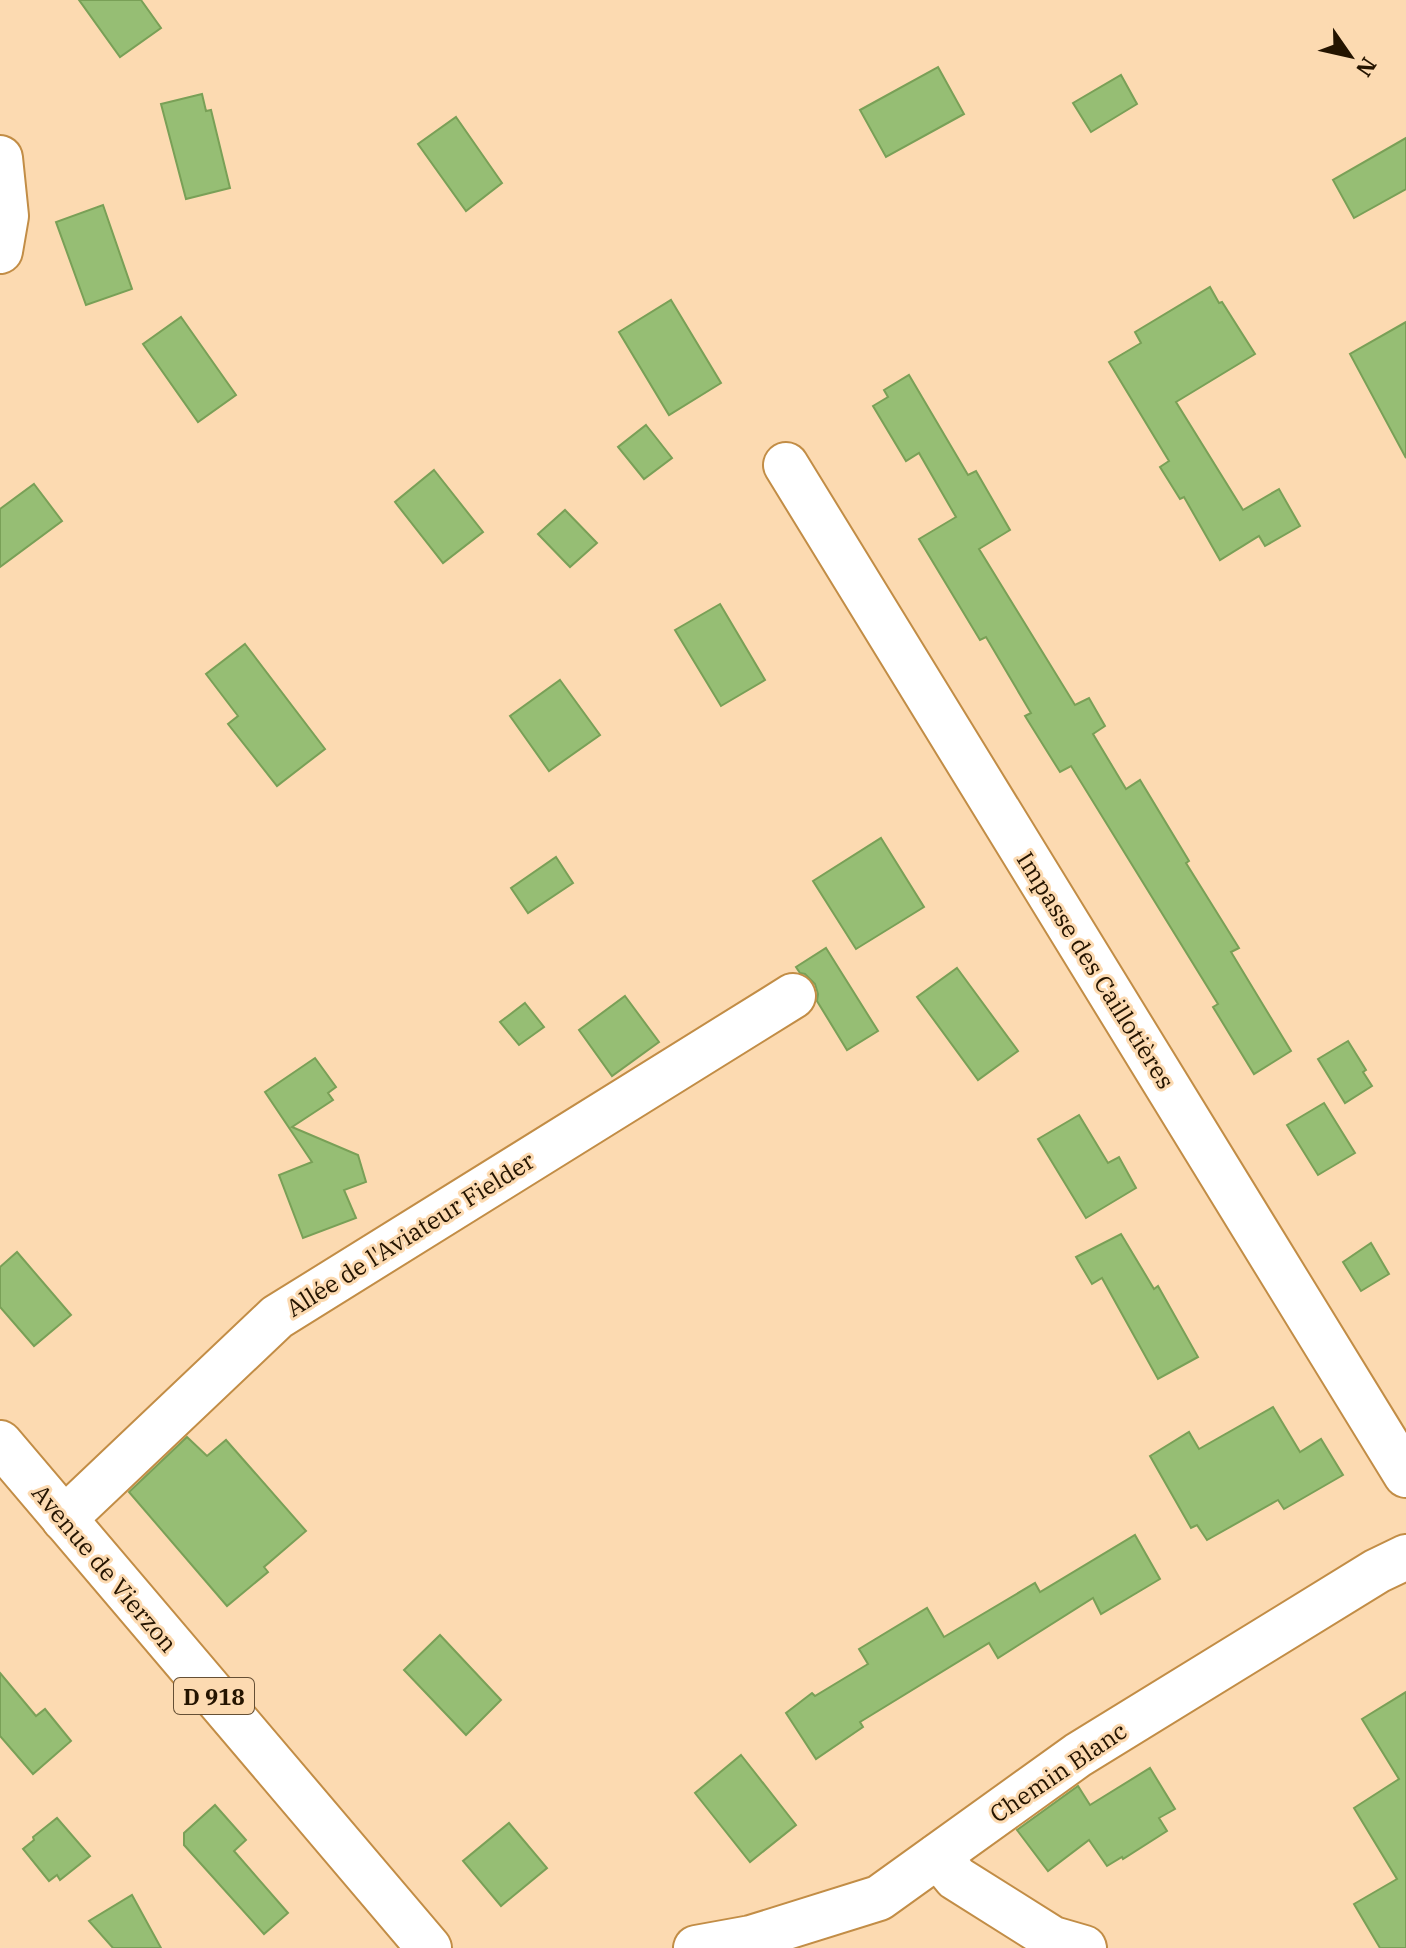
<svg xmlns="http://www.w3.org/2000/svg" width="1406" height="1948" font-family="'IBM Plex Serif',serif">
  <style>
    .building { fill: #96be74; stroke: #79a057; stroke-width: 2 }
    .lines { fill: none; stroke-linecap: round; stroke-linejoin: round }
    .minor-casing { stroke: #c28d46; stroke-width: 48 }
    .primary-casing { stroke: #c28d46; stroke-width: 48 }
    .minor { stroke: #fff; stroke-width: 44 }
    .primary { stroke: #fff; stroke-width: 44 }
    .labels { text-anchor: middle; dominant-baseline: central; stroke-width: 6; stroke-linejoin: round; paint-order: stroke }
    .shield { fill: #fcdab1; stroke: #654f35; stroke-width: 2 }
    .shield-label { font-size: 22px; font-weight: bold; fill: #241400 }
    .street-label { font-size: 24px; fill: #241400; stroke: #fcdab1 }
  </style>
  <rect width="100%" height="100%" fill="#fcdab1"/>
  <!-- building -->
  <g class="building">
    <polygon points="79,0 141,0 161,28 120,57"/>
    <polygon points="938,67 964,114 886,157 860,110"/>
    <polygon points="1121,75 1137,104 1091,132 1073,103"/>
    <polygon points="202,94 206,111 211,110 230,188 186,199 161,104"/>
    <polygon points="456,117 502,183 466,211 418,144"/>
    <polygon points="1406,138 1406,189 1354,218 1333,180"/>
    <polygon points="103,205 132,289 86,305 56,222"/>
    <polygon points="1210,287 1219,303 1222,302 1255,354 1176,402 1243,510 1279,489 1300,526 1265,546 1259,536 1220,560 1184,497 1180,499 1160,467 1169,461 1109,362 1141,343 1135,332"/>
    <polygon points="671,300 721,383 669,415 619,332"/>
    <polygon points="181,317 236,395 198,422 143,344"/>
    <polygon points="1406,322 1406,458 1350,354"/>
    <polygon points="909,375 968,475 976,471 1010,530 979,549 1075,705 1089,698 1105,726 1093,734 1126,789 1140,780 1189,861 1186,863 1239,948 1231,952 1291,1051 1254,1074 1213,1007 1218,1004 1071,766 1060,772 1025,716 1031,713 986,637 980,640 919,539 956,517 919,453 906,461 873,406 888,397 884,390"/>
    <polygon points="646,425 672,458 644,479 618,447"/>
    <polygon points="434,470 483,532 443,563 395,502"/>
    <polygon points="34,484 62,521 0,567 0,509"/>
    <polygon points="565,510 597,543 570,567 538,534"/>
    <polygon points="720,604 765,680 721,706 675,630"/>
    <polygon points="245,644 325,749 277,786 228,724 238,716 206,674"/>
    <polygon points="560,680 600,735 549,771 510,716"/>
    <polygon points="881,838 924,907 856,949 813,881"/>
    <polygon points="556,857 573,883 528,913 511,888"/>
    <polygon points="826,948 878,1031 847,1050 817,1001 818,994 815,984 805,974 800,973 796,967"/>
    <polygon points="957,968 1018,1051 978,1080 917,997"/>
    <polygon points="625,996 659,1042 612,1076 579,1030"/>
    <polygon points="525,1003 544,1027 519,1045 500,1022"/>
    <polygon points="1348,1041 1366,1070 1363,1072 1372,1086 1345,1103 1318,1059"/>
    <polygon points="315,1058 336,1087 328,1093 333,1100 292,1127 358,1155 366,1182 344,1190 356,1218 303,1238 279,1175 312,1162 265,1092"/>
    <polygon points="1324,1103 1355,1153 1318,1175 1287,1125"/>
    <polygon points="1079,1115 1108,1163 1119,1157 1136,1188 1086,1218 1038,1139"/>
    <polygon points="1121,1234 1154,1289 1158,1286 1198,1357 1158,1379 1102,1278 1092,1284 1076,1257"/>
    <polygon points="1371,1243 1389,1274 1361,1291 1343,1262"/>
    <polygon points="17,1252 71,1315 34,1346 0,1307 0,1267"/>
    <polygon points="1273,1407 1300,1452 1321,1439 1343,1475 1284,1509 1278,1500 1207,1540 1197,1525 1191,1528 1150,1456 1189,1432 1199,1449"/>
    <polygon points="187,1437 207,1456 226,1440 306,1531 264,1567 268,1572 227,1606 129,1492"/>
    <polygon points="1135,1535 1160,1579 1101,1614 1093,1598 998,1658 989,1643 860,1722 863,1727 816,1759 786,1713 812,1693 815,1696 868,1664 859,1649 927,1608 944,1637 1035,1583 1040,1592"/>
    <polygon points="440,1635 501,1700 466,1735 404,1670"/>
    <polygon points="0,1673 36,1716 45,1709 71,1741 33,1774 0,1736"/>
    <polygon points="1406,1692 1406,1948 1380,1948 1354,1904 1397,1879 1354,1808 1399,1779 1362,1719"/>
    <polygon points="741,1755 796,1825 750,1862 695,1793"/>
    <polygon points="1150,1768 1175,1809 1159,1818 1167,1831 1123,1859 1122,1857 1107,1866 1089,1840 1048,1871 1017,1830 1078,1786 1090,1805"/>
    <polygon points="215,1805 246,1840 234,1851 288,1913 264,1934 184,1845 184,1833"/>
    <polygon points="57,1818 90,1856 60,1880 57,1875 49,1881 23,1849 34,1840 33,1837"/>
    <polygon points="509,1823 547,1868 501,1906 463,1861"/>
    <polygon points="132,1895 161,1948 113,1948 89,1921"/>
  </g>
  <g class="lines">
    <!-- minor casing -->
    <g class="minor-casing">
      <g id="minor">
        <polyline points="0,158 6,216 0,251"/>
        <polyline points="786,465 1406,1475"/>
        <polyline points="64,1519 277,1317 793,996"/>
        <polyline points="938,1856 956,1878 1053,1939 1084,1948"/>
        <polyline points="696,1948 751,1938 879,1898 1078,1755 1377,1571 1406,1557"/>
      </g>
    </g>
    <!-- primary casing -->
    <g class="primary-casing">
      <polyline id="primary" points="0,1443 429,1948"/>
    </g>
    <!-- minor -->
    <use href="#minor" class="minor"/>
    <!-- primary -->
    <use href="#primary" class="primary"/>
  </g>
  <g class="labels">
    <!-- shield labels -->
    <rect class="shield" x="174" y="1678" width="80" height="36" rx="6"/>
    <g class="shield-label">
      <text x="214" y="1696">D 918</text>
    </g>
    <!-- street labels -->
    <g class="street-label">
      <text transform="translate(1096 970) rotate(58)">Impasse des Caillotières</text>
      <text transform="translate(410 1234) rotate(-32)">Allée de l'Aviateur Fielder</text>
      <text transform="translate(105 1568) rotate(50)">Avenue de Vierzon</text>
      <text transform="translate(1058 1772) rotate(-34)">Chemin Blanc</text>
    </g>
  </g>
  <!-- north arrow -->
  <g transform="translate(1350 56) rotate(124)" stroke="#fcdab1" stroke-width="6" paint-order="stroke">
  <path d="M0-6L14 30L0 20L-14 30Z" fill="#241400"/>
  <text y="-12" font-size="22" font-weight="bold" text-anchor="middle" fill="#241400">N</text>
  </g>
</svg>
